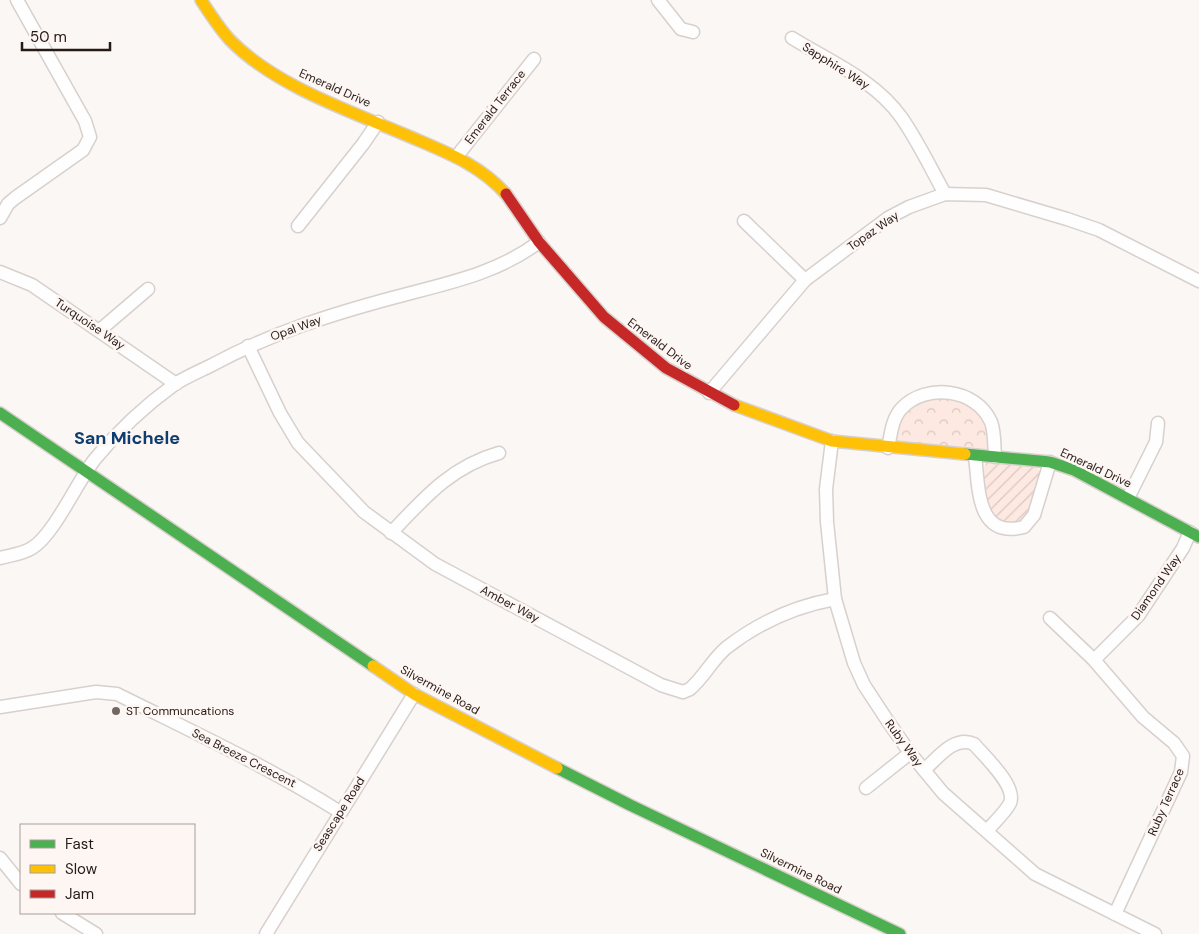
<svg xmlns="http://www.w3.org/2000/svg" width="1199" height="934" font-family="'DM Sans',sans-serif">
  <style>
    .forest { fill: url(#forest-crowns) }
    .garden { fill: url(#garden-furrows) }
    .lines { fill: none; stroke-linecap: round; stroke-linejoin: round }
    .street-casing { stroke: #d8d0cc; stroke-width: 15 }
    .fast-casing { stroke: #d8d0cc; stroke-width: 14 }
    .slow-casing { stroke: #d8d0cc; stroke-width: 14 }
    .jam-casing { stroke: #d8d0cc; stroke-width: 14 }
    .street { stroke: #fefefe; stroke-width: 12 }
    .fast { stroke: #4caf50; stroke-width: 11 }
    .slow { stroke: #ffc107; stroke-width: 11 }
    .jam { stroke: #c62828; stroke-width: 11 }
    .poi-dot { fill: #716763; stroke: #fdf6f3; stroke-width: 2 }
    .labels { text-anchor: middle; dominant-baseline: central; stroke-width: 5; stroke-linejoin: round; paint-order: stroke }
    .street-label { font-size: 12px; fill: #261a15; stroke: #fdf6f3 }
    .poi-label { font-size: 12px; fill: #261a15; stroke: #fdf6f3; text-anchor: start }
    .district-label { font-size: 18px; font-weight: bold; fill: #0e3e70; stroke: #fdf6f3 }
  </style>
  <defs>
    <pattern id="forest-crowns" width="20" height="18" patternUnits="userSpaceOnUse" patternTransform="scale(1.25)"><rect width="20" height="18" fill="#fde9e1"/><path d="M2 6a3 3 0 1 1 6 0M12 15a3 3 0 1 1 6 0" fill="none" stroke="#d9c7c0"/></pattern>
    <pattern id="garden-furrows" width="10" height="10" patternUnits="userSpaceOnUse" patternTransform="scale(1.25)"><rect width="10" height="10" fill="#fde9e1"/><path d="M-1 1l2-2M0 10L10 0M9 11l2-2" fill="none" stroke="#d9c7c0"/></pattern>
  </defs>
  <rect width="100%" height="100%" fill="#fbf7f5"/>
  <!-- forest -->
  <polygon class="forest" points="946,395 971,407 988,420 991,456 890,446 899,412 925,399"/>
  <!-- garden -->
  <polygon class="garden" points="986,463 1035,465 1045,478 1023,526 989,519 982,474"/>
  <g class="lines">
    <!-- street casing -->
    <g class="street-casing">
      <g id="street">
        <polyline points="658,0 681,29 693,32"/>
        <path d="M792,38C829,61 875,80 901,117C918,141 931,169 945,194"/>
        <polyline points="457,156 534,59"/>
        <polyline points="0,218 8,204 15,198 83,150 90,137 85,121 17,0"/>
        <polyline points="744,221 805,280"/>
        <polyline points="298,226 363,144 378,122"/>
        <polyline points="0,272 32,285 176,384"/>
        <polyline points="100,330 148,289"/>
        <path d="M248,346L280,413L298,443L364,512L435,564L661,685L683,692L690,689C704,677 712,660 726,648C758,623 796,606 835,599"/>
        <polyline points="709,393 805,280 888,218 909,207 945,194 986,195 1067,219 1099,230 1199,281"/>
        <polyline points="832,441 826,489 827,522 835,599 854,663 864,685 887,720 910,753 943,793 1035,874 1155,934"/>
        <path d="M888,448C891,434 892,418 902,408C926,383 976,388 991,422C995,432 994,446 995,457"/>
        <path d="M975,456C979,488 976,539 1024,527L1034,515L1050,462"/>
        <polyline points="1128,498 1156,442 1158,423"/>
        <path d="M391,533C424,498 452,466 499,453"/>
        <path d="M0,558C11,555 23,554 32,548C54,535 78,480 95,459C118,431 146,405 175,384C186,377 200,371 212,365C269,334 329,315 392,298C443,284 495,275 539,242"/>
        <polyline points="1050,618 1094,660 1143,717 1174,743 1183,756 1181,772 1115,914"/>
        <polyline points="1094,660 1138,616 1183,548 1190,532"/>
        <path d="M0,707L96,692L117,694C193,732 269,767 340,812"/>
        <path d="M924,770C938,758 954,735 974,744C985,757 1017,786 1010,803C1005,813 994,822 987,831"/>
        <polyline points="866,788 910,753"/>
        <polyline points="0,858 21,884"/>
        <polyline points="62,913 96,934"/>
        <polyline points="266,934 414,694"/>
      </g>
    </g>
    <!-- fast casing -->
    <g class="fast-casing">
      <g id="fast">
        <polyline points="0,413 373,666"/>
        <polyline points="965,454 1050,462 1074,470 1199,537"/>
        <polyline points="557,768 630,805 900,934"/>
      </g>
    </g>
    <!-- slow casing -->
    <g class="slow-casing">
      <g id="slow">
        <path d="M201,0C210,14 219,28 230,40C276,87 353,112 413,138C448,153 480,165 506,194"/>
        <polyline points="734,405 832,441 965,454"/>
        <polyline points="373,666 414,694 557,768"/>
      </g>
    </g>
    <!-- jam casing -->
    <g class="jam-casing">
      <polyline id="jam" points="506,194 539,242 604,317 666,368 734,405"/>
    </g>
    <!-- street -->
    <use href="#street" class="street"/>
    <!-- fast -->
    <use href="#fast" class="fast"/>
    <!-- slow -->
    <use href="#slow" class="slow"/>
    <!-- jam -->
    <use href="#jam" class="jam"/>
  </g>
  <!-- markers -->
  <circle class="poi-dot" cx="116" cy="711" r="5"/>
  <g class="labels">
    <!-- street labels -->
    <g class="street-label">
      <text transform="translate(836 66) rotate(32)">Sapphire Way</text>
      <text transform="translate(335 88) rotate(24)">Emerald Drive</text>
      <text transform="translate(495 107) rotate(-52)">Emerald Terrace</text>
      <text transform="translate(873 231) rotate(-35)">Topaz Way</text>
      <text transform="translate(90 324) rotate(34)">Turquoise Way</text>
      <text transform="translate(296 328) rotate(-20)">Opal Way</text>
      <text transform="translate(660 344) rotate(37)">Emerald Drive</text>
      <text transform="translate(1096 468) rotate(25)">Emerald Drive</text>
      <text transform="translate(1156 587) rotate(-55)">Diamond Way</text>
      <text transform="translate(510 604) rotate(28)">Amber Way</text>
      <text transform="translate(440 690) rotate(29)">Silvermine Road</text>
      <text transform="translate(904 743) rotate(54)">Ruby Way</text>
      <text transform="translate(244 758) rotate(27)">Sea Breeze Crescent</text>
      <text transform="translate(1166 802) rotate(-66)">Ruby Terrace</text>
      <text transform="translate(339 814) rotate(-58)">Seascape Road</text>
      <text transform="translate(801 871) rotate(26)">Silvermine Road</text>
    </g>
    <!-- poi labels -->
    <g class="poi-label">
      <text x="126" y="711">ST Communcations</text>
    </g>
    <!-- district labels -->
    <g class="district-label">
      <text x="127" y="438">San Michele</text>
    </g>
  </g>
  <!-- legend -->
  <rect x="20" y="824" width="175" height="90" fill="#fdf6f3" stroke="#a79e9a"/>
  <rect x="30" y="840" width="25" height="8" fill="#4caf50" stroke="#a79e9a"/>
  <text x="65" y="849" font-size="15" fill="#261a15">Fast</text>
  <rect x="30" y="865" width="25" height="8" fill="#ffc107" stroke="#a79e9a"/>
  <text x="65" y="874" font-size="15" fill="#261a15">Slow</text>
  <rect x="30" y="890" width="25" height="8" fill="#c62828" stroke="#a79e9a"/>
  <text x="65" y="899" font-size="15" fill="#261a15">Jam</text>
  <!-- scale -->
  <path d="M22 42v8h88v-8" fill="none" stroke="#261a15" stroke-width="2.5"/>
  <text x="30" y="42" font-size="15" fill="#261a15" stroke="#fdf6f3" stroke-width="4" paint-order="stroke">50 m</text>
</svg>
